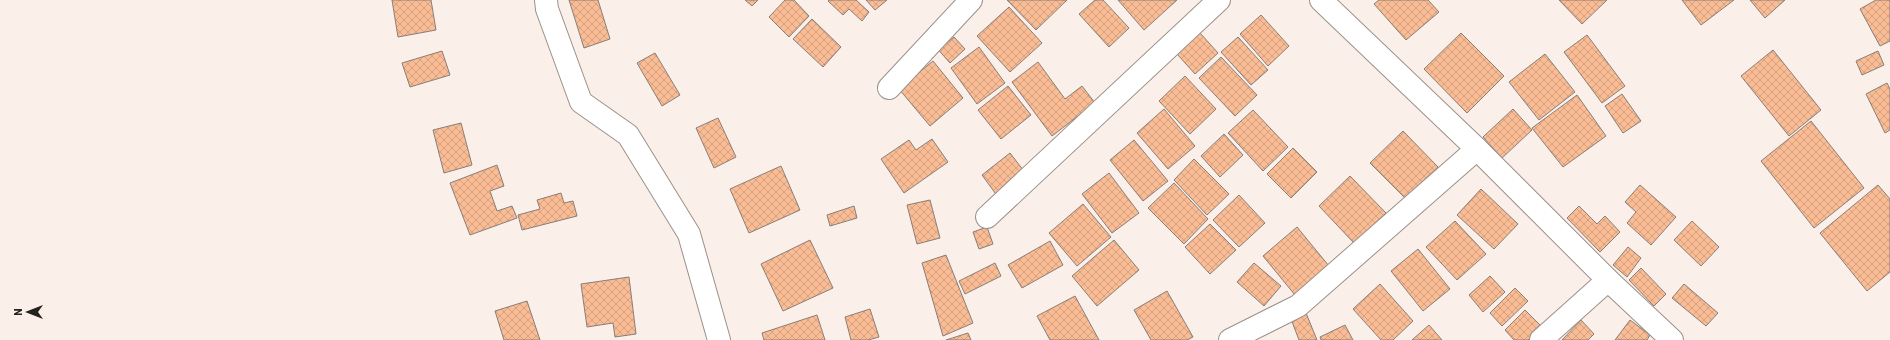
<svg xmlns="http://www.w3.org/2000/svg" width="1890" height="340" font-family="Barlow,sans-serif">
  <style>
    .building { fill: url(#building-cross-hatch); stroke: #887e78 }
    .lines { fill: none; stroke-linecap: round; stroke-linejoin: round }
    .minor-casing { stroke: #9b918a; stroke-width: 24 }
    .minor { stroke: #fff; stroke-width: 22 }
  </style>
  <defs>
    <pattern id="building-cross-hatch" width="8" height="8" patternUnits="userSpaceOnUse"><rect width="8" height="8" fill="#fabc94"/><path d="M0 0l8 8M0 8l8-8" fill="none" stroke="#d6a17f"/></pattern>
  </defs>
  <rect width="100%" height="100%" fill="#fbf0e9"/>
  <!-- building -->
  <g class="building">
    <polygon points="392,0 431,0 436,30 398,37"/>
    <polygon points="569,0 598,0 610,39 584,48"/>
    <polygon points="745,0 758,0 752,6"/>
    <polygon points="785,0 794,0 809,16 789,37 769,17"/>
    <polygon points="829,0 856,0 869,12 862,21 849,9 843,15 828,1"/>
    <polygon points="866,0 887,0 875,10"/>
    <polygon points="1007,0 1067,0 1036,30"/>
    <polygon points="1095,0 1103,0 1129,28 1109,47 1079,14"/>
    <polygon points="1118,0 1177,0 1144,30"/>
    <polygon points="1379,0 1428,0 1439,12 1406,40 1374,4"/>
    <polygon points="1559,0 1607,0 1582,24"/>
    <polygon points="1682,0 1734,0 1701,25"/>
    <polygon points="1750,0 1785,0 1765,18"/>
    <polygon points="1876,0 1890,0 1890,41 1880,46 1860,9"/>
    <polygon points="1009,7 1042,43 1010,72 977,36"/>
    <polygon points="1261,15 1289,46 1268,66 1240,34"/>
    <polygon points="812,19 841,47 823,67 793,39"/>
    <polygon points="1200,33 1218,53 1195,74 1177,54"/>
    <polygon points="1461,33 1504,76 1467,113 1424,69"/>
    <polygon points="1587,35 1625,86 1602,103 1564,52"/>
    <polygon points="954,37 965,49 950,63 935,46 944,38 948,42"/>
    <polygon points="1238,37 1268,70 1251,85 1221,52"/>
    <polygon points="979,47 1005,83 977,104 951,68"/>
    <polygon points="1773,50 1821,110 1789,136 1741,76"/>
    <polygon points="442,51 450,75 410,87 402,63"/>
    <polygon points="1878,51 1884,65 1862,75 1856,61"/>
    <polygon points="655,53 680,95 662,106 637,63"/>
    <polygon points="1545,54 1575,92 1539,120 1509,82"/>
    <polygon points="1221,57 1257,95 1235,116 1199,78"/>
    <polygon points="933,61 963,98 930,126 899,89"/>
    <polygon points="1038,62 1065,99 1082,86 1095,103 1052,136 1012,82"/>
    <polygon points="1185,76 1216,109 1190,134 1159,101"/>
    <polygon points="1887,83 1890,89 1890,130 1885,133 1866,94"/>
    <polygon points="1008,86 1031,115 1001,139 978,110"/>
    <polygon points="1622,94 1641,121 1623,133 1605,106"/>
    <polygon points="1577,95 1606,136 1563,167 1532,128"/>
    <polygon points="1164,109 1195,146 1168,169 1137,133"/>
    <polygon points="1513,109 1532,130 1502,158 1483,137"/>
    <polygon points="1253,110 1288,147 1263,171 1228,133"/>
    <polygon points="718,118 736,157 714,168 696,128"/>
    <polygon points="1811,121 1864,188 1814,228 1761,161"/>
    <polygon points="461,123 472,165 444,173 433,130"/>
    <polygon points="1403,131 1438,167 1405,198 1370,163"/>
    <polygon points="1224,134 1243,155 1220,177 1201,156"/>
    <polygon points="932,139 948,162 904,193 881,159 909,140 916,150"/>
    <polygon points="1134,140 1168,181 1143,201 1110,160"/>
    <polygon points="1293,148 1317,172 1291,198 1267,174"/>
    <polygon points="1010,153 1027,175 998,197 982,175"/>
    <polygon points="1194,159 1229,194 1207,215 1174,180"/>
    <polygon points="497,165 504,186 490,191 497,211 512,206 517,218 470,235 450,183"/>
    <polygon points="781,166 800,210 749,233 730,189"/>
    <polygon points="1109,173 1139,213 1112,233 1082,194"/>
    <polygon points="1350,176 1386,213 1354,243 1319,206"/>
    <polygon points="1174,183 1208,219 1184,244 1148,208"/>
    <polygon points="1640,185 1676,217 1651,245 1627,223 1636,212 1625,202"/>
    <polygon points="1878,185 1890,199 1890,272 1867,291 1820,233"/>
    <polygon points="1481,189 1518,224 1494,249 1457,215"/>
    <polygon points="561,193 564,203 573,201 577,216 522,230 518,215 540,209 537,200"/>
    <polygon points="1239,195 1265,223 1239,247 1213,220"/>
    <polygon points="930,200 940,238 917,244 907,205"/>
    <polygon points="1083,204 1111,237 1077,266 1049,233"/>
    <polygon points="854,206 857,218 830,226 827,215"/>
    <polygon points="1579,206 1597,224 1605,216 1620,232 1600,252 1567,218"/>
    <polygon points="1455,221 1486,254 1457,280 1426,247"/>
    <polygon points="1692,221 1719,247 1701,266 1674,240"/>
    <polygon points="1210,224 1236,250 1210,274 1185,247"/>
    <polygon points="987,227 993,244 979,249 973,232"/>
    <polygon points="1297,227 1329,266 1295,295 1263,256"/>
    <polygon points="810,240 833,288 783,311 761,264"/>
    <polygon points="1114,240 1139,270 1097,306 1072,276"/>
    <polygon points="1050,241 1063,265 1022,288 1008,265"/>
    <polygon points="1628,247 1641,258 1627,277 1613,265"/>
    <polygon points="1418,249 1450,289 1423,311 1391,271"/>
    <polygon points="946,255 973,323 943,336 922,263"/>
    <polygon points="995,263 1001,276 965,294 959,281"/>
    <polygon points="1254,263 1281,286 1264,306 1237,282"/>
    <polygon points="1641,268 1666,294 1654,306 1629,280"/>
    <polygon points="1490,276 1505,292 1483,312 1469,295"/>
    <polygon points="629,277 636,334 615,337 613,323 587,327 581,284"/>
    <polygon points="1380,284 1413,321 1393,340 1381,340 1353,309"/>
    <polygon points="1684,284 1718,313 1706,326 1672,298"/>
    <polygon points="1515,288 1528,301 1502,326 1490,313"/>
    <polygon points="1167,291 1193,337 1187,340 1151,340 1134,310"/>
    <polygon points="1075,296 1099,340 1050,340 1037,316"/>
    <polygon points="527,301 540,340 504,340 495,311"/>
    <polygon points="870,309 879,337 868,340 851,340 845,317"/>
    <polygon points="1525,310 1542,327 1528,340 1514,340 1505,330"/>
    <polygon points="1306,313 1317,340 1299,340 1291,319"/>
    <polygon points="817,315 825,340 764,340 762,333"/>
    <polygon points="1581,320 1594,334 1588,340 1562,340"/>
    <polygon points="1630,320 1650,335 1647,340 1615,340"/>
    <polygon points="1345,325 1353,340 1321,340 1320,337"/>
    <polygon points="1429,325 1442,340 1412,340"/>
    <polygon points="968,333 971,340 946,340"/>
  </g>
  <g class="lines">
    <!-- minor casing -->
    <g class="minor-casing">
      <g id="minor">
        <polyline points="546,0 547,9 581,102 628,135 689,234 719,340"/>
        <polyline points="1321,0 1477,149 1608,280 1672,340"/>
        <polyline points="889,88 971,0"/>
        <polyline points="987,217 1219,0"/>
        <polyline points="1230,340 1298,306 1477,149"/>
        <polyline points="1541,340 1608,280"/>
      </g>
    </g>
    <!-- minor -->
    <use href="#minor" class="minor"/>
  </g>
  <!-- north arrow -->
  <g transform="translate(28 312) rotate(270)" stroke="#fbf0e9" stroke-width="3" paint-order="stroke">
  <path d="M0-3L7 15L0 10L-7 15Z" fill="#25211e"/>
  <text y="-6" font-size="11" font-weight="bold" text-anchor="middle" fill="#25211e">N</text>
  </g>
</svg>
